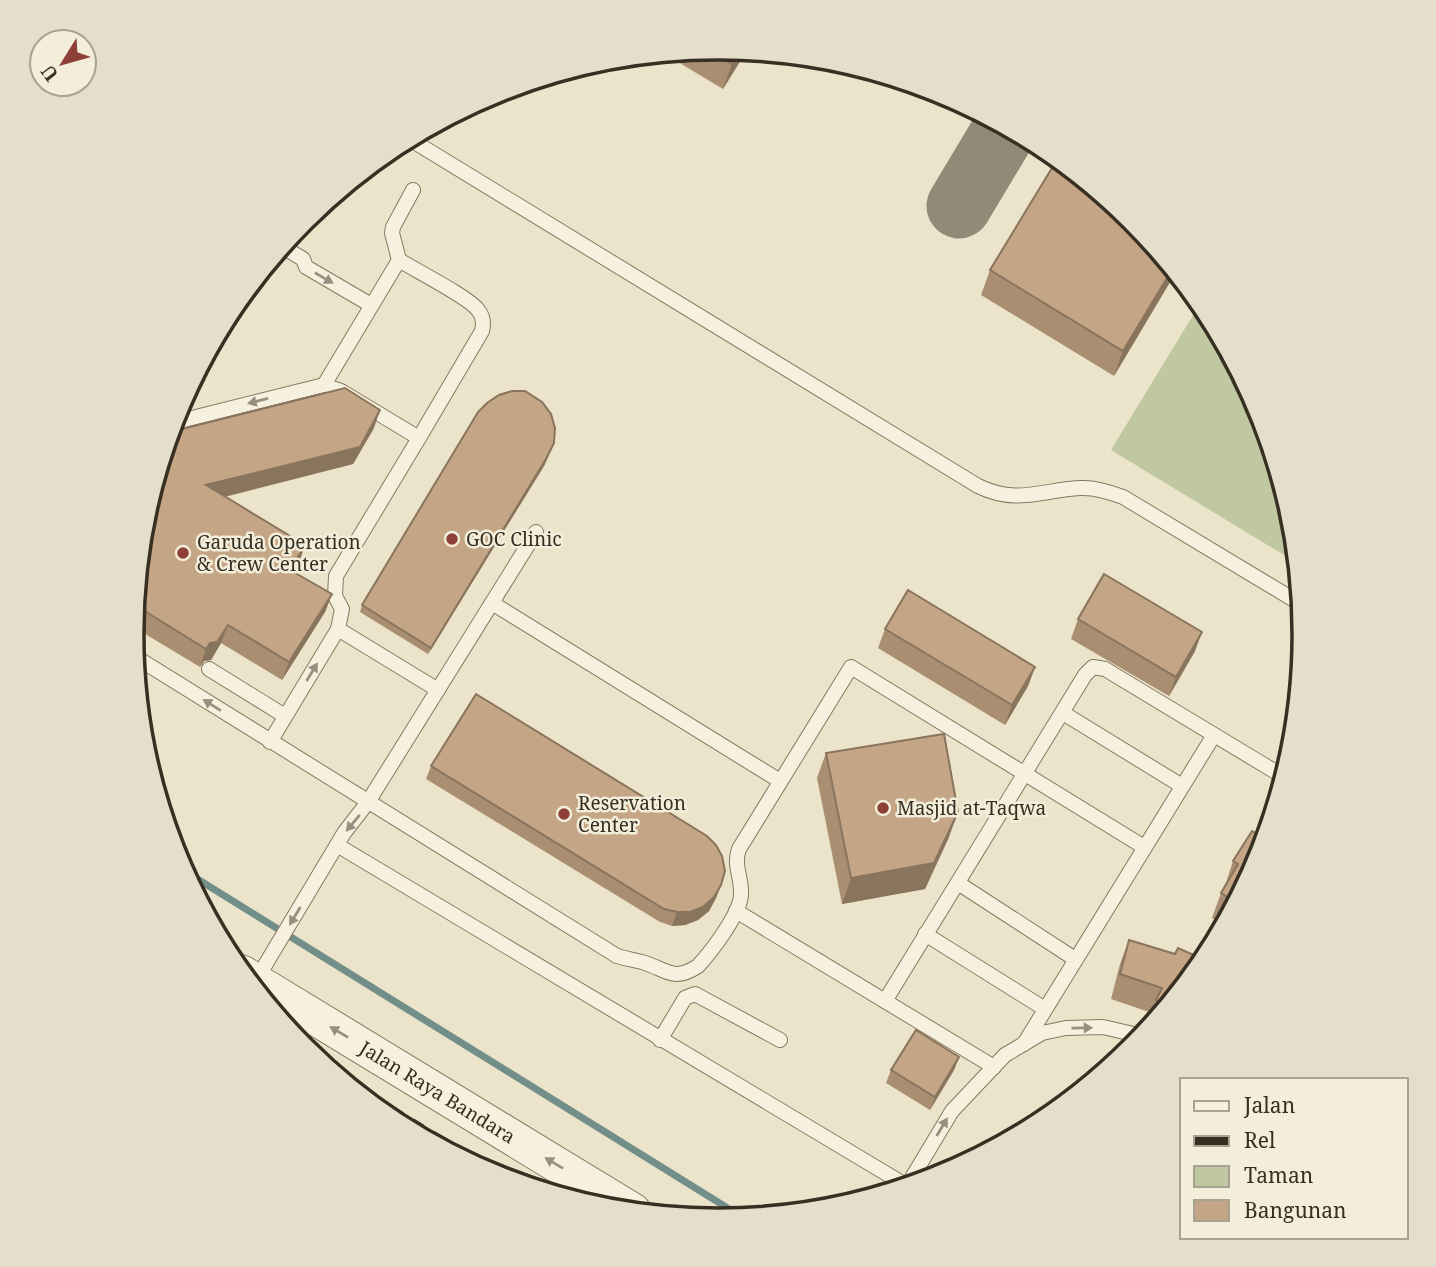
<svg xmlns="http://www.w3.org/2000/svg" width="1436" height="1267" font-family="'Noto Serif',serif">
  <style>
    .green { fill: #bfc8a0 }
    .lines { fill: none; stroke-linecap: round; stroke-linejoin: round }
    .stream { stroke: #728e89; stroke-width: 7 }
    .taxiway { stroke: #928a77; stroke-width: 65 }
    .service-casing { stroke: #867861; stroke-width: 16 }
    .tertiary-casing { stroke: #867861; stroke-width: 37 }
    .service { stroke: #f6f1de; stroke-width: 14 }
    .tertiary { stroke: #f6f1de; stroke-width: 35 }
    .rail { stroke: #382f23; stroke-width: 5; stroke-dasharray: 12 12; stroke-linecap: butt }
    .wall { fill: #a98e72 }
    .shaded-wall { fill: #89745d }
    .building { fill: #c4a585; stroke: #89745d; stroke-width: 2 }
    .oneway { fill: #979080 }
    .poi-dot { fill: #8e3f37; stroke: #f3eeda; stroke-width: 2.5 }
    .labels { text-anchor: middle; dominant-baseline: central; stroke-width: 5; stroke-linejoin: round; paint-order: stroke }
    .poi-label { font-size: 19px; fill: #382f23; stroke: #f3eeda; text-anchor: start }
    .street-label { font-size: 19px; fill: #382f23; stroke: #f3eeda }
    .rim { fill: none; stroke: #382f23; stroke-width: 3.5 }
  </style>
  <rect width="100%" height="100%" fill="#ebe4cb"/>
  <!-- green -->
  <polygon class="green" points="1201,302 1260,410 1293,520 1297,563 1111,450"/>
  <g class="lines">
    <!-- stream -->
    <polyline class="stream" points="183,870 742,1217"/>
    <!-- taxiway -->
    <polyline class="taxiway" points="959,206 1007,126"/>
    <!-- service casing -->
    <g class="service-casing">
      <g id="service">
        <path d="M408,138L978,486C1017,505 1041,490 1080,488C1095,487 1110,492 1123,497L1301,604"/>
        <polyline points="281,246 303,259 306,267 371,305"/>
        <polyline points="399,260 392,233 393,227 413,190"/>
        <path d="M324,385L399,260C415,270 470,298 478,310C483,316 484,323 482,331L419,438"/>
        <polyline points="172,423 324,385 341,391 419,438 336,576 335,596 342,609 338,629 438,690"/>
        <polyline points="492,603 780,781"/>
        <path d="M134,656L617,956C626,959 636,960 645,963C667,970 674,982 698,966C711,952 741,913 741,894C742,878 733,865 739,849L851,667L1144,847"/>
        <polyline points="209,669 285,716"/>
        <polyline points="1063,713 1182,786"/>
        <polyline points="270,742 338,629"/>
        <polyline points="337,845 907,1186"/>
        <polyline points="958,883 1075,959"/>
        <polyline points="736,911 994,1067"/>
        <polyline points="925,934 1045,1009"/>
        <polyline points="255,982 344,833 368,802 536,532"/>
        <polyline points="885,1001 1085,675 1093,667 1105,669 1284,777"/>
        <polyline points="660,1040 685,998 695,994 780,1040"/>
        <polyline points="1024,1044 1214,735"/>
        <polyline points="907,1186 952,1111 1005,1055 1042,1033 1066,1028 1103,1027 1142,1036"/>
      </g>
    </g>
    <!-- tertiary casing -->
    <g class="tertiary-casing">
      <g id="tertiary">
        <path id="s1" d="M242,973L633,1211"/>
      </g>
    </g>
    <!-- service -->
    <use href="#service" class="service"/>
    <!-- tertiary -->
    <use href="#tertiary" class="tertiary"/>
    <!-- rail -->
    <polyline class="rail" points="331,1071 510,1180"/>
  </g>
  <!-- wall -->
  <g class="wall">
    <polygon points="718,47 747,50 723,89 663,53"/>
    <polygon points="1133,219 1176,272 1114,376 981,295 990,270"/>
    <polygon points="374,428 353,464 225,497 299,563 294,572 332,594 325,612 282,680 221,643 211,660 204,661 200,667 132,626 143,519"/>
    <polygon points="551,450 544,466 428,654 360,612 362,605"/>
    <polygon points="1078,619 1195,651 1169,696 1071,639"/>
    <polygon points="885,629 1035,667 1028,686 1005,725 878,648"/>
    <polygon points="826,753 949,837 925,889 842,904 817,778"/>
    <polygon points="431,766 721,885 716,898 709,911 698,920 685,925 672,926 660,922 426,779"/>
    <polygon points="1259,858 1224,925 1212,918 1221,893 1225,886 1233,861"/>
    <polygon points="1129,940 1175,954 1205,960 1150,1026 1147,1025 1152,1013 1111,999 1120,964"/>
    <polygon points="959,1057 954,1070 930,1110 886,1083 891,1070"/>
  </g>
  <!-- shaded-wall -->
  <g class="shaded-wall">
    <polygon points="741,49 747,50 723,89 732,64"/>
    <polygon points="1173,268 1176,272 1114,376 1123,351"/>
    <polygon points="380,410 374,428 353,464 199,503 206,485"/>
    <polygon points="554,443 544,466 428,654 431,648"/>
    <polygon points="305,545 299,563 284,588 290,570"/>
    <polygon points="332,594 325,612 282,680 289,662"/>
    <polygon points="228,625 221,643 211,660 204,661 200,667 206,649 210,643"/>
    <polygon points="1202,632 1195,651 1169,696 1176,677"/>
    <polygon points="1035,667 1028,686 1005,725 1012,705"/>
    <polygon points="958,812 949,837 925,889 842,904 851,878"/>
    <polygon points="721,885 716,898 709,911 698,920 685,925 672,926 677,912"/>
    <polygon points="959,1057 954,1070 930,1110 935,1097"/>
  </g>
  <!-- building -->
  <g class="building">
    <polygon points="718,47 741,49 732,64 707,48"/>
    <polygon points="1058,158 1133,219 1173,268 1123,351 990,270"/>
    <polygon points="345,388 380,410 360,447 206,485 305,545 290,570 332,594 289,662 228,625 217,642 210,643 206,649 135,605 143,519 170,432"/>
    <polygon points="512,391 525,391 542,402 551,414 555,428 554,443 546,459 431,648 362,605 478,412 487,403 499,395"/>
    <polygon points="1104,574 1202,632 1176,677 1078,619"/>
    <polygon points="908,590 1035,667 1012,705 885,629"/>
    <polygon points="476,694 707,836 716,845 722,856 725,871 721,885 714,897 703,907 690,912 677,912 664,909 431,766"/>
    <polygon points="944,734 958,812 934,863 851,878 826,753"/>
    <polygon points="1252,831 1265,839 1259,858 1236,902 1221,893 1238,864 1233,861"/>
    <polygon points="1129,940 1175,954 1178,948 1205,960 1167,1006 1156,1000 1162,988 1120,974"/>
    <polygon points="916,1030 959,1057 935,1097 891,1070"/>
  </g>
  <!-- one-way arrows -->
  <defs><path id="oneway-solid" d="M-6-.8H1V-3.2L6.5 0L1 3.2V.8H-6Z" transform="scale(1.75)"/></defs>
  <g class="oneway">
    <use href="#oneway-solid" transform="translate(324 278) rotate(30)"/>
    <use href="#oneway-solid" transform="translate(258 401) rotate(166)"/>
    <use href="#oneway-solid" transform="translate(312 672) rotate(-59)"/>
    <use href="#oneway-solid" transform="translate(212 705) rotate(-148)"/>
    <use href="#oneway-solid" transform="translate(353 823) rotate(130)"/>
    <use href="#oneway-solid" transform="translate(295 916) rotate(121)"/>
    <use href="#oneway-solid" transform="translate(1082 1028) rotate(-1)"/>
    <use href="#oneway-solid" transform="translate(339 1032) rotate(-149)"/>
    <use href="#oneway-solid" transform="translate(942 1127) rotate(-59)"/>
    <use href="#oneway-solid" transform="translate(554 1163) rotate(-149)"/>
  </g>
  <!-- markers -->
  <g class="poi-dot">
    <circle cx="452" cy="539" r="7"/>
    <circle cx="183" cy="553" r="7"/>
    <circle cx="883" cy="808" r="7"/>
    <circle cx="564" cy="814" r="7"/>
  </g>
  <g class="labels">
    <!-- poi labels -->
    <g class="poi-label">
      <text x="466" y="539">GOC Clinic</text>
      <text x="197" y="542">Garuda Operation<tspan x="197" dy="22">&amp; Crew Center</tspan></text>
      <text x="578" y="803">Reservation<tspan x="578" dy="22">Center</tspan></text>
      <text x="897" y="808">Masjid at-Taqwa</text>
    </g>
    <!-- street labels -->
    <g class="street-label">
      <text stroke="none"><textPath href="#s1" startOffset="229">Jalan Raya Bandara</textPath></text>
    </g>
  </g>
  <!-- crop -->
  <path d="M0 0H1436V1267H0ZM144 634a574 574 0 1 1 1148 0a574 574 0 1 1-1148 0Z" fill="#e4dfcb" fill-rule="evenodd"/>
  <path class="rim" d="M144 634a574 574 0 1 1 1148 0a574 574 0 1 1-1148 0Z"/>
  <!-- legend -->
  <rect x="1180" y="1078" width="228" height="161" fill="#f3eeda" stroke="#a8a291" stroke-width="2"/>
  <rect x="1194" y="1101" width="35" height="10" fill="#f6f1de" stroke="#a8a291" stroke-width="2"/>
  <text x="1244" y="1113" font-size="21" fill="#382f23">Jalan</text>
  <rect x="1194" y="1136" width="35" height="10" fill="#382f23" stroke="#a8a291" stroke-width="2"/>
  <text x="1244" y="1148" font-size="21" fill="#382f23">Rel</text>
  <rect x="1194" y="1166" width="35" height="21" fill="#bfc8a0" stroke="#a8a291" stroke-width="2"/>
  <text x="1244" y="1183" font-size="21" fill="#382f23">Taman</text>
  <rect x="1194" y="1200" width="35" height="21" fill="#c4a585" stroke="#a8a291" stroke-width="2"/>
  <text x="1244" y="1218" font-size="21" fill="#382f23">Bangunan</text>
  <!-- north arrow -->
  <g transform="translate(63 63) rotate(233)"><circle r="33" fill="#f3eeda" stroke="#a8a291" stroke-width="2"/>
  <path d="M0-5L12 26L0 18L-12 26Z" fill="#8e3f37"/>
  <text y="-10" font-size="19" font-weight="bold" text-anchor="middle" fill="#382f23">U</text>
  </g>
</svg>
